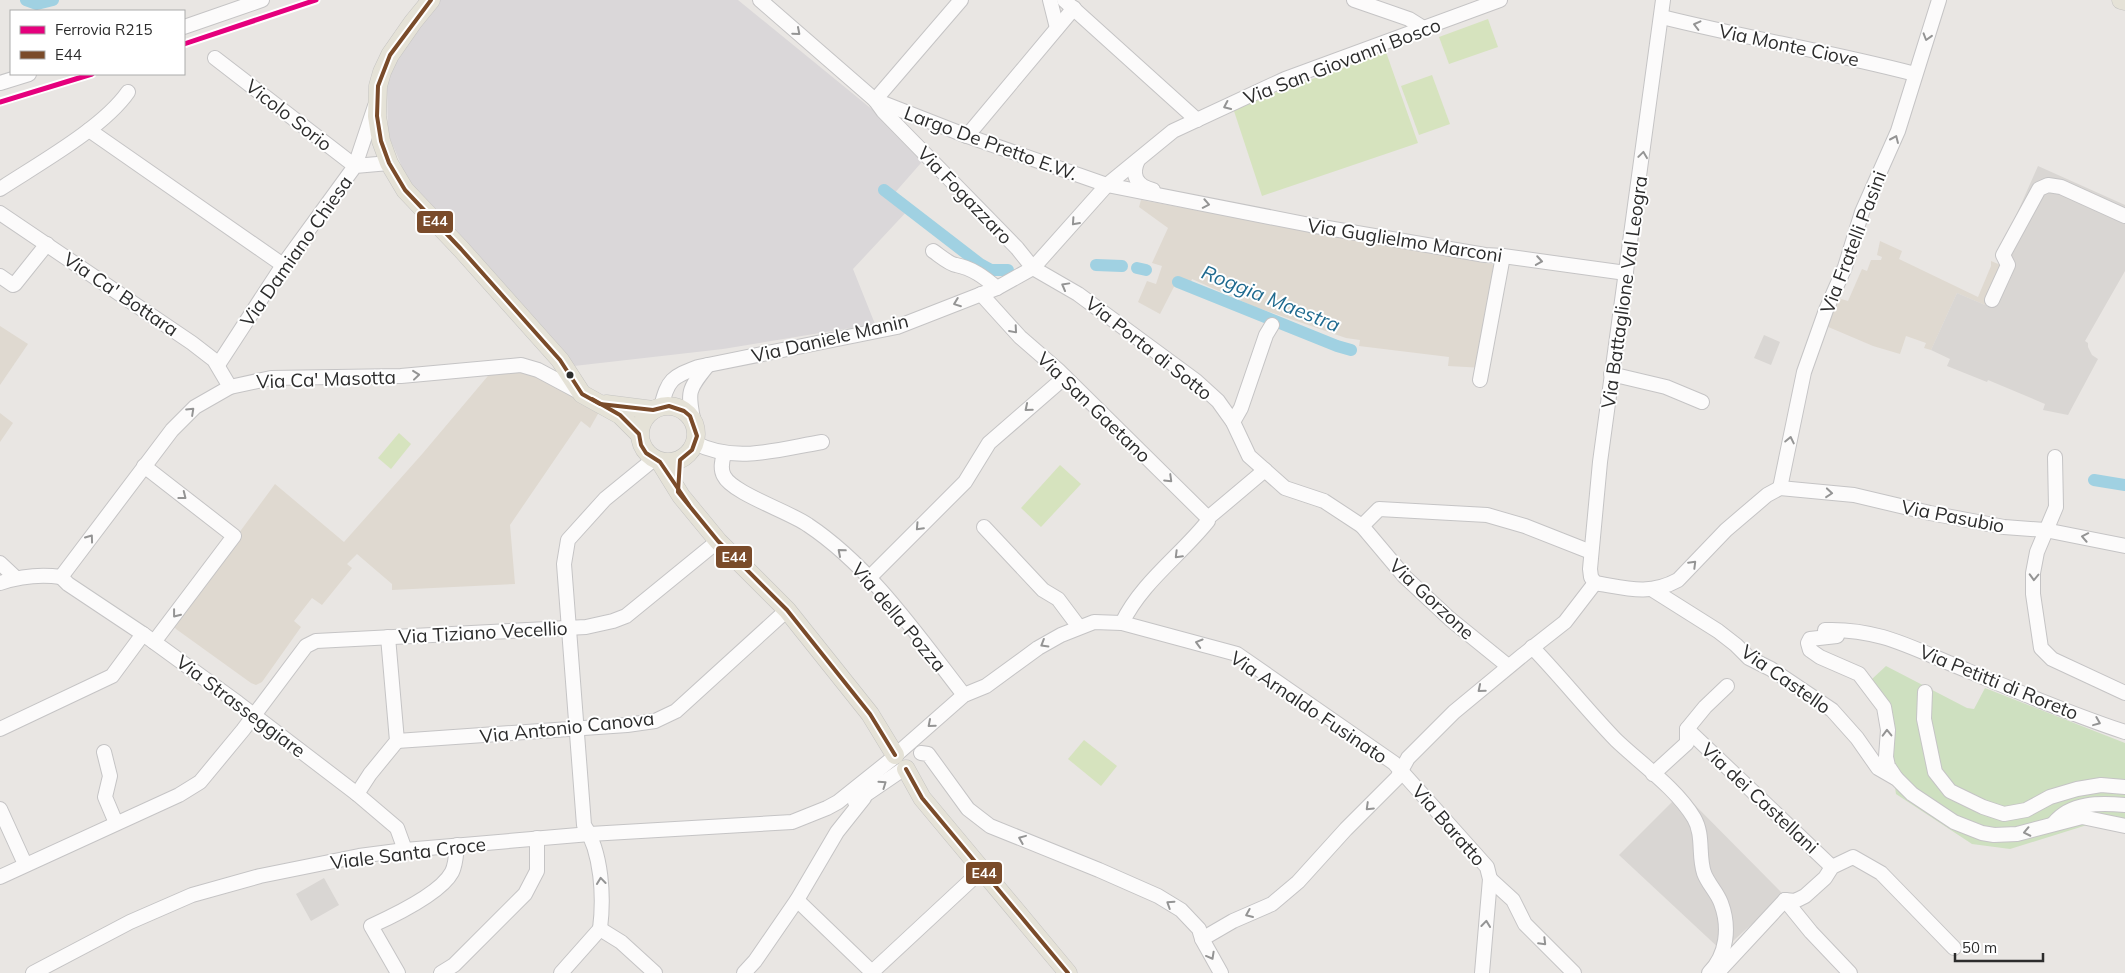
<svg xmlns="http://www.w3.org/2000/svg" width="2125" height="973" font-family="Mulish,sans-serif">
  <style>
    .industrial { fill: #dad7d9 }
    .education { fill: #dfd9d0 }
    .green { fill: #cee0c0 }
    .pitch { fill: #d6e3be }
    .plaza { fill: #d9d6d3 }
    .lines { fill: none; stroke-linecap: round; stroke-linejoin: round }
    .canal { stroke: #a0d1e2; stroke-width: 12 }
    .minor-casing { stroke: #c5c4c5; stroke-width: 16 }
    .major-casing { stroke: #c5c4c2; stroke-width: 19 }
    .minor { stroke: #fcfbfb; stroke-width: 14 }
    .major { stroke: #e5e2d7; stroke-width: 18 }
    .bus-1-casing { stroke: #fff; stroke-width: 8 }
    .bus-1 { stroke: #7a4b2a; stroke-width: 4 }
    .rail-1-casing { stroke: #fff; stroke-width: 9 }
    .rail-1 { stroke: #e5007d; stroke-width: 5 }
    .oneway { stroke: #949494 }
    .bus-dot { fill: #2c2c2c; stroke: #fff; stroke-width: 2 }
    .labels { text-anchor: middle; dominant-baseline: central; stroke-width: 4; stroke-linejoin: round; paint-order: stroke }
    .street-label { font-size: 19px; fill: #2c2c2c; stroke: #fff }
    .water-label { font-size: 20px; font-style: italic; fill: #1e698e; stroke: #fff }
    .line-badge { stroke: #fff; stroke-width: 2 }
    .badge-label { font-size: 14px; text-anchor: middle; font-weight: bold; fill: #fff }
  </style>
  <rect width="100%" height="100%" fill="#e9e6e3"/>
  <!-- industrial -->
  <polygon class="industrial" points="440,0 738,0 928,155 892,196 909,209 853,269 875,324 723,349 574,366 409,183 388,134 387,83 398,51 429,10"/>
  <!-- education -->
  <g class="education">
    <polygon points="1141,200 1502,266 1484,368 1448,366 1449,357 1359,346 1360,340 1346,338 1255,307 1192,279 1191,282 1179,277 1160,314 1138,302 1147,281 1156,284 1162,266 1152,263 1168,228 1139,207"/>
    <polygon points="1880,241 1902,251 1899,259 1978,297 1991,266 1991,261 2003,266 1985,305 1957,293 1931,350 1924,348 1926,343 1906,336 1900,354 1873,346 1826,326 1838,298 1848,301 1862,269 1867,271 1871,260 1881,260 1882,257 1877,255"/>
    <polygon points="0,326 28,344 0,385"/>
    <polygon points="517,361 599,412 590,428 581,421 510,525 515,584 392,590 392,584 357,554 347,564 352,568 322,605 312,598 294,621 301,627 262,682 256,685 251,683 176,629 172,624 275,484 344,542 423,453 498,364"/>
    <polygon points="0,413 13,423 0,442"/>
  </g>
  <!-- green -->
  <polygon class="green" points="1886,666 1967,708 1974,709 1985,688 2125,743 2125,832 2087,825 2010,849 1972,844 1896,794 1886,727 1870,690 1872,679"/>
  <!-- pitch -->
  <g class="pitch">
    <polygon points="1488,19 1498,47 1449,64 1439,37"/>
    <polygon points="1386,52 1418,143 1262,196 1233,108"/>
    <polygon points="1432,75 1450,124 1419,135 1401,86"/>
    <polygon points="399,433 411,444 391,469 378,458"/>
    <polygon points="1060,465 1081,484 1041,527 1021,508"/>
    <polygon points="1084,740 1117,766 1101,786 1068,759"/>
  </g>
  <!-- plaza -->
  <g class="plaza">
    <polygon points="2038,166 2125,205 2125,271 2085,341 2088,343 2088,347 2092,355 2098,359 2068,415 2043,410 2045,404 1988,380 1987,382 1947,366 1950,359 1931,350 1957,293 1985,305 2003,266 1998,256"/>
    <polygon points="1764,335 1780,342 1771,365 1754,358"/>
    <polygon points="1682,792 1784,895 1722,951 1619,855"/>
    <polygon points="324,878 339,905 311,921 296,894"/>
  </g>
  <g class="lines">
    <!-- canal -->
    <g class="canal">
      <polyline points="26,0 37,4 53,0"/>
      <polyline points="884,190 980,264 991,270 1008,270"/>
      <polyline points="1096,265 1122,266"/>
      <polyline points="1137,268 1146,270"/>
      <polyline points="1178,282 1337,346 1351,350"/>
      <polyline points="2094,480 2125,485"/>
    </g>
    <!-- minor casing -->
    <g class="minor-casing">
      <g id="minor">
        <polyline points="760,0 875,100 883,111 1017,248 1033,268 1078,294 1196,381 1218,401 1233,422 1249,456 1285,488 1324,501 1362,526 1379,509 1487,515 1525,526 1591,552"/>
        <polyline points="1050,0 1057,28"/>
        <polyline points="1064,0 1197,120"/>
        <polyline points="1354,0 1409,19 1425,29"/>
        <path d="M1662,17C1746,38 1831,52 1915,74"/>
        <polyline points="184,27 262,0"/>
        <polyline points="215,58 355,166 375,106"/>
        <polyline points="0,83 29,74"/>
        <polyline points="875,100 967,136 1107,185 1310,225 1485,255 1503,256 1626,273"/>
        <polyline points="875,100 961,0"/>
        <polyline points="89,130 283,265"/>
        <polyline points="967,136 1074,8"/>
        <path d="M1138,160C1131,175 1136,186 1153,190"/>
        <path d="M0,189C38,164 103,128 128,92"/>
        <polyline points="0,213 192,343 214,360 230,387"/>
        <path d="M933,251C939,255 949,264 956,265C972,268 984,277 997,288"/>
        <polyline points="0,276 13,285 15,284 47,244"/>
        <polyline points="981,294 1020,337 1058,370 1208,518"/>
        <polyline points="1992,300 2008,265 2003,255 2039,189 2048,185 2061,187 2125,216"/>
        <polyline points="218,365 283,265 355,166 389,163"/>
        <polyline points="1611,374 1666,387 1702,402"/>
        <polyline points="1480,380 1503,256"/>
        <path d="M661,407C668,379 672,377 698,367L897,327L997,288L1033,268L1107,185L1173,131L1285,79L1500,0"/>
        <polyline points="1233,422 1241,408 1266,335 1272,325"/>
        <path d="M694,423C687,391 688,390 708,365"/>
        <path d="M695,443C735,464 780,449 822,442"/>
        <path d="M724,454C722,461 720,469 724,476C732,493 790,512 808,525C871,567 918,636 964,695"/>
        <polyline points="2055,457 2056,507 2037,552 2033,573 2033,594 2041,648 2052,659 2125,693"/>
        <polyline points="144,466 234,536 154,642"/>
        <polyline points="1780,488 1804,372 1826,310 1845,267 1862,212 1898,131 1939,0"/>
        <polyline points="1362,526 1405,577 1450,619 1508,666"/>
        <polyline points="984,527 1043,590 1058,599 1079,627"/>
        <polyline points="0,563 16,578"/>
        <polyline points="61,577 172,430 195,407 230,387 271,378 401,376 521,365 538,370 581,393"/>
        <polyline points="61,577 68,584 143,634 238,703 357,794 397,828 405,850"/>
        <polyline points="870,577 965,482 989,443 1065,377"/>
        <path d="M0,583C21,576 40,574 61,577"/>
        <polyline points="1595,583 1591,577 1590,569 1600,462 1663,0"/>
        <path d="M1595,583C1626,588 1649,596 1678,580L1726,530L1767,495L1780,488L1854,495L1930,513L2004,527L2045,530L2125,546"/>
        <polyline points="1653,590 1718,631 1736,645 1749,658 1771,669 1832,710 1857,738 1878,768 1897,779 1912,794 1954,822 1982,833 1994,835 2017,834 2082,817 2125,826"/>
        <path d="M1122,623C1142,582 1180,556 1208,521V518L1265,470"/>
        <path d="M1825,630C1881,628 1915,650 1966,670C2018,692 2071,714 2125,732"/>
        <polyline points="1837,636 1810,639 1808,643 1810,650 1820,657 1859,674 1884,707 1888,730 1886,757 1888,766 1896,778"/>
        <path d="M1532,647C1561,677 1587,710 1616,740C1640,763 1677,789 1694,818C1704,835 1698,855 1704,873C1708,884 1717,892 1721,903C1730,927 1727,955 1709,973"/>
        <polyline points="1925,692 1924,719 1935,772 1950,791 1983,807 2004,814 2026,810 2050,797 2077,789 2101,785 2125,787"/>
        <polyline points="0,729 112,676 143,634"/>
        <polyline points="1687,729 1832,867"/>
        <polyline points="397,741 627,725 655,721 676,711 787,610"/>
        <polyline points="104,752 110,776 105,797 116,823"/>
        <polyline points="898,753 964,695 986,686 1038,648 1061,635 1094,622 1122,623 1237,654 1394,763 1487,867 1490,879 1482,973"/>
        <polyline points="921,753 928,754 968,809 990,826 1099,870 1158,896 1181,910 1199,929 1202,939 1221,973"/>
        <polyline points="1653,774 1687,743 1687,729 1705,707 1727,686"/>
        <polyline points="357,794 370,774 397,741 388,637"/>
        <polyline points="855,802 902,770"/>
        <polyline points="0,809 25,864"/>
        <path d="M2054,823C2071,802 2100,803 2125,805"/>
        <polyline points="0,877 179,795 200,782 243,730 306,646 316,641 586,627 613,621 626,616 718,541"/>
        <polyline points="1490,879 1513,900 1525,924 1574,973"/>
        <polyline points="797,900 873,973"/>
        <polyline points="1785,900 1795,901 1805,896 1825,878 1832,867 1853,857 1881,873 1954,948"/>
        <polyline points="1785,900 1811,932 1850,973"/>
        <path d="M600,929C604,897 602,853 584,825L564,564L568,540L605,499L654,459"/>
        <polyline points="600,929 621,942 655,973"/>
        <polyline points="1202,939 1233,921 1272,904 1298,882 1346,829 1397,778 1408,758 1454,712 1523,655 1565,622 1595,583"/>
        <polyline points="1717,970 1720,970 1785,900"/>
        <polyline points="33,973 130,922 192,895 260,876 359,856 405,850 590,834 792,822 827,808 838,802 893,758"/>
        <path d="M398,973L371,926C393,916 441,893 452,872C456,864 456,854 457,845"/>
        <polyline points="441,973 454,965 525,894 537,871 537,838"/>
        <polyline points="561,973 600,929"/>
        <polyline points="744,973 755,961 797,900 837,832 864,798"/>
        <polyline points="871,973 970,881"/>
      </g>
    </g>
    <!-- major casing -->
    <g class="major-casing">
      <g id="major">
        <polyline points="431,0 413,22 390,55 382,72 378,86 377,116 381,141 389,163 405,190 461,249 560,360 582,394 620,415 639,434"/>
        <polyline points="2121,0 2125,1"/>
        <polyline points="606,404 653,410"/>
        <circle cx="668" cy="434" r="28"/>
        <polyline points="660,462 681,496 718,541 787,610 870,714 895,755"/>
        <polyline points="906,769 922,798 1068,973"/>
      </g>
    </g>
    <!-- minor -->
    <use href="#minor" class="minor"/>
    <!-- major -->
    <use href="#major" class="major"/>
    <!-- bus-1 casing -->
    <g class="bus-1-casing">
      <g id="bus-1">
        <polyline points="431,0 390,55 378,86 377,116 381,141 389,163 405,190 461,249 560,360 582,394 600,404 653,410 669,406 684,411 690,416 697,436 692,450 680,460 678,492 718,541 787,610 870,714 895,755"/>
        <polyline points="592,399 620,415 639,434 641,445 646,453 660,462 689,505"/>
        <polyline points="906,769 922,798 1068,973"/>
      </g>
    </g>
    <!-- bus-1 -->
    <use href="#bus-1" class="bus-1"/>
    <!-- rail-1 casing -->
    <g class="rail-1-casing">
      <g id="rail-1">
        <polyline points="184,44 316,0"/>
        <polyline points="0,102 92,74"/>
      </g>
    </g>
    <!-- rail-1 -->
    <use href="#rail-1" class="rail-1"/>
  </g>
  <!-- one-way arrows -->
  <defs><path id="oneway-chevron" d="M-2-3.5L2.5 0L-2 3.5" fill="none" stroke-width="1.6" stroke-linecap="round" stroke-linejoin="round" transform="scale(1.25)"/></defs>
  <g class="oneway">
    <use href="#oneway-chevron" transform="translate(1697 25) rotate(-166)"/>
    <use href="#oneway-chevron" transform="translate(797 32) rotate(41)"/>
    <use href="#oneway-chevron" transform="translate(1927 37) rotate(107)"/>
    <use href="#oneway-chevron" transform="translate(1227 106) rotate(155)"/>
    <use href="#oneway-chevron" transform="translate(1895 139) rotate(-66)"/>
    <use href="#oneway-chevron" transform="translate(1643 155) rotate(-82)"/>
    <use href="#oneway-chevron" transform="translate(1206 204) rotate(11)"/>
    <use href="#oneway-chevron" transform="translate(1075 222) rotate(132)"/>
    <use href="#oneway-chevron" transform="translate(1539 261) rotate(9)"/>
    <use href="#oneway-chevron" transform="translate(1065 286) rotate(-151)"/>
    <use href="#oneway-chevron" transform="translate(957 303) rotate(159)"/>
    <use href="#oneway-chevron" transform="translate(1014 330) rotate(49)"/>
    <use href="#oneway-chevron" transform="translate(416 375) rotate(-6)"/>
    <use href="#oneway-chevron" transform="translate(1028 408) rotate(140)"/>
    <use href="#oneway-chevron" transform="translate(191 411) rotate(-43)"/>
    <use href="#oneway-chevron" transform="translate(1790 440) rotate(-78)"/>
    <use href="#oneway-chevron" transform="translate(1169 479) rotate(44)"/>
    <use href="#oneway-chevron" transform="translate(1829 493) rotate(5)"/>
    <use href="#oneway-chevron" transform="translate(183 496) rotate(38)"/>
    <use href="#oneway-chevron" transform="translate(919 527) rotate(133)"/>
    <use href="#oneway-chevron" transform="translate(2085 537) rotate(-169)"/>
    <use href="#oneway-chevron" transform="translate(90 538) rotate(-54)"/>
    <use href="#oneway-chevron" transform="translate(841 552) rotate(-139)"/>
    <use href="#oneway-chevron" transform="translate(1178 555) rotate(135)"/>
    <use href="#oneway-chevron" transform="translate(1693 564) rotate(-45)"/>
    <use href="#oneway-chevron" transform="translate(2034 577) rotate(92)"/>
    <use href="#oneway-chevron" transform="translate(176 614) rotate(128)"/>
    <use href="#oneway-chevron" transform="translate(1199 643) rotate(-164)"/>
    <use href="#oneway-chevron" transform="translate(1044 644) rotate(149)"/>
    <use href="#oneway-chevron" transform="translate(1481 689) rotate(140)"/>
    <use href="#oneway-chevron" transform="translate(2097 722) rotate(22)"/>
    <use href="#oneway-chevron" transform="translate(931 724) rotate(139)"/>
    <use href="#oneway-chevron" transform="translate(1887 733) rotate(-91)"/>
    <use href="#oneway-chevron" transform="translate(883 784) rotate(-35)"/>
    <use href="#oneway-chevron" transform="translate(1369 807) rotate(136)"/>
    <use href="#oneway-chevron" transform="translate(2027 832) rotate(168)"/>
    <use href="#oneway-chevron" transform="translate(1022 839) rotate(-158)"/>
    <use href="#oneway-chevron" transform="translate(601 881) rotate(-96)"/>
    <use href="#oneway-chevron" transform="translate(1170 904) rotate(-147)"/>
    <use href="#oneway-chevron" transform="translate(1249 914) rotate(157)"/>
    <use href="#oneway-chevron" transform="translate(1486 924) rotate(-84)"/>
    <use href="#oneway-chevron" transform="translate(1543 942) rotate(45)"/>
    <use href="#oneway-chevron" transform="translate(1211 956) rotate(61)"/>
  </g>
  <!-- markers -->
  <circle class="bus-dot" cx="570" cy="375" r="4.5"/>
  <g class="labels">
    <!-- street labels -->
    <g class="street-label">
      <text transform="translate(1789 45) rotate(12)">Via Monte Ciove</text>
      <text transform="translate(1342 61) rotate(-21)">Via San Giovanni Bosco</text>
      <text transform="translate(289 115) rotate(38)">Vicolo Sorio</text>
      <text transform="translate(991 143) rotate(20)">Largo De Pretto E.W.</text>
      <text transform="translate(965 195) rotate(46)">Via Fogazzaro</text>
      <text transform="translate(1405 240) rotate(9)">Via Guglielmo Marconi</text>
      <text transform="translate(1853 242) rotate(-69)">Via Fratelli Pasini</text>
      <text transform="translate(296 251) rotate(-55)">Via Damiano Chiesa</text>
      <text transform="translate(1624 292) rotate(-82)">Via Battaglione Val Leogra</text>
      <text transform="translate(121 294) rotate(34)">Via Ca' Bottara</text>
      <text transform="translate(830 338) rotate(-13)">Via Daniele Manin</text>
      <text transform="translate(1149 348) rotate(38)">Via Porta di Sotto</text>
      <text transform="translate(326 379) rotate(-2)">Via Ca' Masotta</text>
      <text transform="translate(1094 407) rotate(44)">Via San Gaetano</text>
      <text transform="translate(1953 516) rotate(11)">Via Pasubio</text>
      <text transform="translate(1432 599) rotate(43)">Via Gorzone</text>
      <text transform="translate(899 617) rotate(50)">Via della Pozza</text>
      <text transform="translate(483 632) rotate(-3)">Via Tiziano Vecellio</text>
      <text transform="translate(1786 679) rotate(35)">Via Castello</text>
      <text transform="translate(1999 682) rotate(22)">Via Petitti di Roreto</text>
      <text transform="translate(241 706) rotate(37)">Via Strasseggiare</text>
      <text transform="translate(1309 707) rotate(34)">Via Arnaldo Fusinato</text>
      <text transform="translate(567 727) rotate(-6)">Via Antonio Canova</text>
      <text transform="translate(1760 798) rotate(43)">Via dei Castellani</text>
      <text transform="translate(1449 825) rotate(49)">Via Baratto</text>
      <text transform="translate(408 853) rotate(-7)">Viale Santa Croce</text>
    </g>
    <!-- water labels -->
    <g class="water-label">
      <text transform="translate(1271 298) rotate(22)">Roggia Maestra</text>
    </g>
  </g>
  <g class="line-badge">
    <rect x="416" y="210" width="38" height="24" rx="5" fill="#7a4b2a"/>
    <rect x="715" y="545" width="38" height="24" rx="5" fill="#7a4b2a"/>
    <rect x="965" y="861" width="38" height="24" rx="5" fill="#7a4b2a"/>
  </g>
  <g class="badge-label">
    <text x="435" y="226">E44</text>
    <text x="734" y="562">E44</text>
    <text x="984" y="878">E44</text>
  </g>
  <!-- legend -->
  <rect x="10" y="10" width="175" height="65" fill="#ffffff" stroke="#ababab"/>
  <rect x="20" y="26" width="25" height="8" fill="#e5007d" stroke="#ababab"/>
  <text x="55" y="35" font-size="15" fill="#2c2c2c">Ferrovia R215</text>
  <rect x="20" y="51" width="25" height="8" fill="#7a4b2a" stroke="#ababab"/>
  <text x="55" y="60" font-size="15" fill="#2c2c2c">E44</text>
  <!-- scale -->
  <path d="M1955 953v8h88v-8" fill="none" stroke="#2c2c2c" stroke-width="2.5"/>
  <text x="1962" y="953" font-size="15" fill="#2c2c2c" stroke="#ffffff" stroke-width="4" paint-order="stroke">50 m</text>
</svg>
